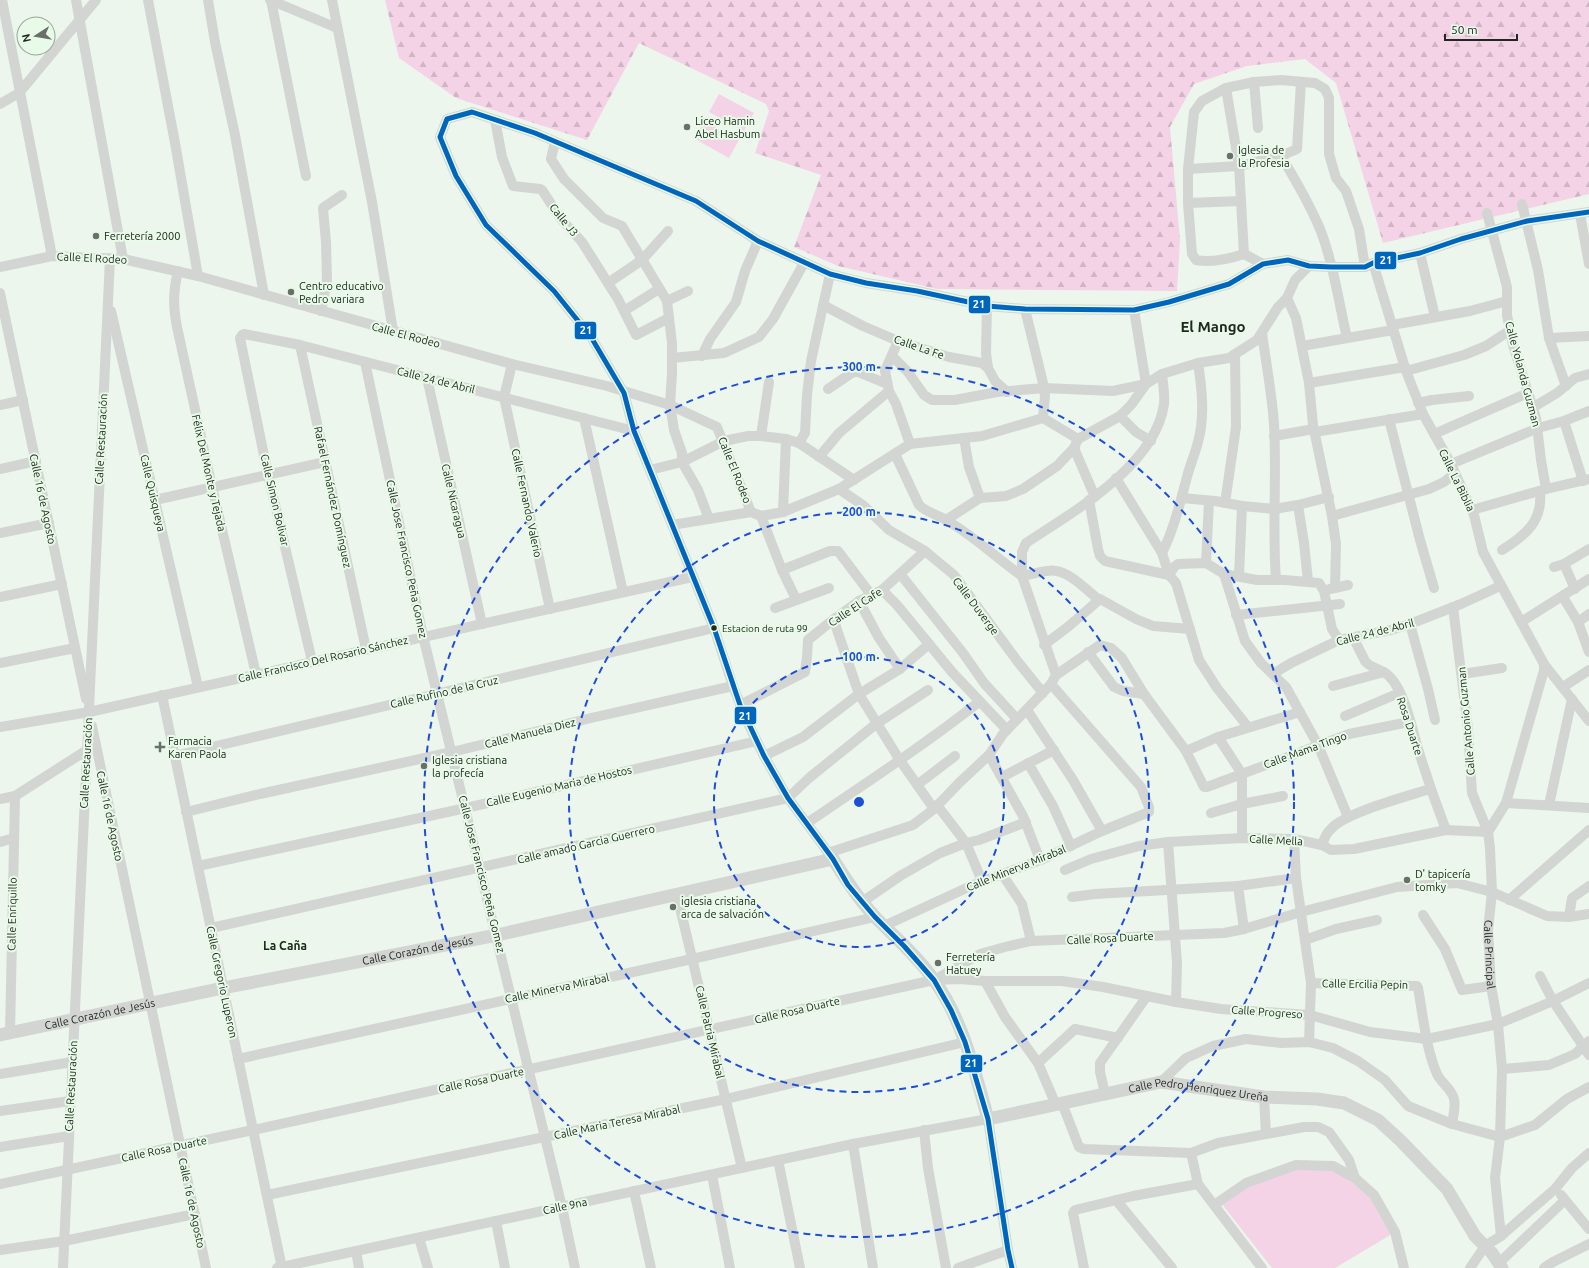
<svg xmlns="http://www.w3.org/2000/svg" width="1589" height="1268" font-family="Ubuntu,sans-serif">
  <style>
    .forest { fill: url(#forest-firs) }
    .pitch { fill: #f5d3e6 }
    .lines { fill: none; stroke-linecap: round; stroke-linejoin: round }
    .minor { stroke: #d3d5d3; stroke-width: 10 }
    .tertiary { stroke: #d3d5d3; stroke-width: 13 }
    .bus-1-casing { stroke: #e8fae8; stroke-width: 8 }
    .bus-1 { stroke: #0065bd; stroke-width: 5 }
    .ring { fill: none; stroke: #1d4ed8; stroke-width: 2; stroke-dasharray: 7 5 }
    .poi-dot { fill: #687068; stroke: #e8fae8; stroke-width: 1.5 }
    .bus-dot { fill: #212821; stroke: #e8fae8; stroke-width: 1.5 }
    .labels { text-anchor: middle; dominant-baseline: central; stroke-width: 4; stroke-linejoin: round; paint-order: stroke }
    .bus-label { font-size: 10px; fill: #212821; stroke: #e8fae8; text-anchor: start }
    .poi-label { font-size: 11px; fill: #212821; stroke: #e8fae8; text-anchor: start }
    .street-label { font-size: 11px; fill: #212821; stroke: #e8fae8 }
    .neighbourhood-label { font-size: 12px; font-weight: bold; fill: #212821; stroke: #e8fae8 }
    .district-label { font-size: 15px; font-weight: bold; fill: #212821; stroke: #e8fae8 }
    .centre { fill: #1d4ed8; stroke: #e8fae8; stroke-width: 2 }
    .ring-label { font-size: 12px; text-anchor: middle; font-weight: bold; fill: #1d4ed8; stroke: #e8fae8; stroke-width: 4; stroke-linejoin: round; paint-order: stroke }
    .line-badge { stroke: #e8fae8; stroke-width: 1.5 }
    .badge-label { font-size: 11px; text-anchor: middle; font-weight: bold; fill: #fff }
  </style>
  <defs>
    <pattern id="forest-firs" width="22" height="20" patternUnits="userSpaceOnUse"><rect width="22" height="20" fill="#f5d3e6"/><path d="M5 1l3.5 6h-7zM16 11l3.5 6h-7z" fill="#d2b5c5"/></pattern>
  </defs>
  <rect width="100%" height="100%" fill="#ecf6ec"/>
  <!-- forest -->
  <polygon class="forest" points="385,0 1589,0 1589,194 1383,243 1336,83 1305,59 1247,66 1194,84 1170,127 1180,240 1177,291 937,289 838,266 794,247 821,175 755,153 769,111 766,104 639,43 587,140 456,98 399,58"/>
  <!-- pitch -->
  <g class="pitch">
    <polygon points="719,94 754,113 744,131 709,112"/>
    <polygon points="704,121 739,140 729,158 695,139"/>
    <polygon points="1294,1169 1332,1170 1369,1192 1392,1234 1335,1268 1272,1268 1221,1203 1250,1186"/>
  </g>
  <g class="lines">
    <!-- minor -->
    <g class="minor">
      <polyline points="2,0 52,256"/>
      <polyline points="76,0 123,259"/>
      <polyline points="148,0 175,143 198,276"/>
      <polyline points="208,0 215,42 235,135 264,295"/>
      <polyline points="270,0 337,28"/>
      <polyline points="271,0 306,176"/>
      <polyline points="332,0 372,202 393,331"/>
      <polyline points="1254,82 1258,128"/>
      <polyline points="1226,88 1239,166 1244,254 1263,264"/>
      <polyline points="0,104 19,93 96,0"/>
      <polyline points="495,120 502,157 513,186 540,189 542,190 561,219 582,242 618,299 636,335 669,318"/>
      <polyline points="555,142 551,159 564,179 603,218 622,226 667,301 672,343 672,373 670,405 674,430 682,453 682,462 698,490 709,519"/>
      <path d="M1281,156C1295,179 1309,203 1320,229C1333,262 1339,303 1347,338"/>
      <polyline points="1188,169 1239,166 1281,156 1297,149 1301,82"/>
      <polyline points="1188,203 1241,201"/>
      <polyline points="1522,204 1538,270 1549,338 1566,386"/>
      <polyline points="1487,213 1507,287 1507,315 1513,345 1536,418 1541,460 1546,489"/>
      <polyline points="1580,214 1589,264"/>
      <polyline points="1420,253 1435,317"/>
      <path d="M1244,254C1229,259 1212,263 1196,260L1192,254L1188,203V169L1194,112L1202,101L1226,88L1254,82L1281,80L1315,83L1325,89L1329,98V154L1336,178L1346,191L1359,229L1365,267"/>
      <polyline points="1373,263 1406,371 1423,414 1451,464 1474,515 1483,552 1544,664 1589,721"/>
      <polyline points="0,267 52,256 123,259 198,276 512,364 607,386 670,405 717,427 751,512"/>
      <path d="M178,271C173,292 173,306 177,327L212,487L256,674"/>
      <polyline points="608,283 642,260 668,231"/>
      <polyline points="0,293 86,699"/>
      <polyline points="1287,298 1296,318 1309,383 1313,425 1332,516 1336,544 1335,588"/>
      <polyline points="667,301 688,291"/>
      <polyline points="823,305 863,326 898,341 949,357 982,363 988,368 995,381 1007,392"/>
      <polyline points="987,306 986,353 988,368"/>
      <polyline points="1025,309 1043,383 1045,396 1043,418"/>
      <polyline points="1134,310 1146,384"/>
      <polyline points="111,311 198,687"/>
      <polyline points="321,311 327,281 326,242 323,208 342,195"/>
      <polyline points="624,311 659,289"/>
      <polyline points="1392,325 1470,311 1507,301"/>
      <path d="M1262,333C1266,363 1272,394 1274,424C1277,476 1272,528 1276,580"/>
      <polyline points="1549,338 1589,336"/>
      <polyline points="300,345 366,649"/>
      <polyline points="1302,346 1393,330"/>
      <polyline points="702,356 710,339 736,302 745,271 758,241"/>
      <polyline points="892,356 908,372 924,395 932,400 955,400 997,392 1044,388 1113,391 1146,384 1162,374 1198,363 1229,358 1257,340 1278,307 1287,298 1295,280 1309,266"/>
      <polyline points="672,358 724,353 759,337 773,319 804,263"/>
      <polyline points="365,362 423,636 562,1207 575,1268"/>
      <polyline points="512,364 504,397 550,609"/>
      <polyline points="1406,371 1464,355 1486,346 1509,331"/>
      <polyline points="427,378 482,624"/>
      <polyline points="1309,383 1405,367"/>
      <polyline points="828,389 853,372 858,372 887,384"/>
      <polyline points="889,391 896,404 910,444"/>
      <polyline points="1418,403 1432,400 1469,396"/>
      <polyline points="0,405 23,400"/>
      <polyline points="1532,408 1557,393 1575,378 1589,374"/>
      <polyline points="1120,416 1136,432 1151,441"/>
      <polyline points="584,418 623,592"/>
      <polyline points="1389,419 1420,540 1434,588"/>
      <polyline points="1564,421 1583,481"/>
      <polyline points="1315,432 1423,414"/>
      <polyline points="1434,434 1528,393"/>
      <polyline points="761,436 769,382"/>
      <polyline points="1274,436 1314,429"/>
      <polyline points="964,438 969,467 980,498"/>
      <polyline points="799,443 805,433 807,395 811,361 830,274"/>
      <polyline points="1074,448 1095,497"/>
      <path d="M895,454L919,505C927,513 937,514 946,520C973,535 996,558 1022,576C1030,575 1038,572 1047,571C1066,567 1084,588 1098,599"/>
      <polyline points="819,457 839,433 889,391 885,371 898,341"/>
      <polyline points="1451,464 1538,428 1564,421 1589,411"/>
      <polyline points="0,469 36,461"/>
      <polyline points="650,470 682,462 724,441 748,436 761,436 786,439 799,443 854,480"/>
      <polyline points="1116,478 1162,553 1169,575 1176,583 1199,660 1217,688 1248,727"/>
      <polyline points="839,489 864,506 889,530 925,551 954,575 1018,662 1043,693"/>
      <polyline points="1182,498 1215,501 1242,506 1274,509 1298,505 1329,497"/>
      <polyline points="155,500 325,462"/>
      <polyline points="1089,500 1098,549 1100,556 1105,561 1169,575 1174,567 1178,564 1206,563 1224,574 1257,580 1285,580 1319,583 1324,591 1332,629 1339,640"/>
      <polyline points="1225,503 1236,427 1235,354"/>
      <polyline points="1298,505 1304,543 1308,581"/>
      <polyline points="1472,510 1546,489 1589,479"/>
      <polyline points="783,512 786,439"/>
      <polyline points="761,516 782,570 796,599"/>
      <polyline points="1332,516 1429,489 1444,482 1455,473"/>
      <polyline points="946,520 980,498 1006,496 1023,489 1057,466 1074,448 1078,439 1120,416 1131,405 1146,384"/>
      <polyline points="672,525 751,512 761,516 783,512 839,489 910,444 982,436 1043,418 1078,439"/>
      <polyline points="0,533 49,523"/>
      <path d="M1502,550C1526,535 1543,521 1540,491"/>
      <path d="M1162,553C1174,529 1180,503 1187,477C1190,465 1195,454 1198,442C1205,417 1202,389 1198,363"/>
      <polyline points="1206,563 1209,501"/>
      <polyline points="1564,564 1575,589"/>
      <polyline points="1554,567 1564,564 1589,549"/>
      <polyline points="782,570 830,551 838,551 872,596"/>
      <polyline points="1224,574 1245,641 1261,663 1286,687 1318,745 1348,817"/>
      <polyline points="901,575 963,653 984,683 1017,719"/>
      <polyline points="1239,576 1242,506"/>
      <polyline points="1330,589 1348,585"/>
      <polyline points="882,590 897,605 952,672 1007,730"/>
      <polyline points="0,597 62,584"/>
      <polyline points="1563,597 1578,622 1589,652"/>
      <polyline points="859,601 879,638 900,669"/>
      <path id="s1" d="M1453,607L1468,729L1472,793L1488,832L1490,848L1492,892L1488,930L1491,986L1498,1024L1502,1069L1500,1137L1495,1178L1501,1236"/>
      <polyline points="775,608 829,588"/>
      <polyline points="1236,615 1340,604"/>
      <polyline points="834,619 837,630 859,694 899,759 934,809"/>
      <polyline points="1521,622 1589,579"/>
      <polyline points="1578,622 1589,614"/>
      <polyline points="1410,624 1428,689 1435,720"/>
      <path d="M1353,637L1365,661C1371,669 1383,669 1390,677C1406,694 1412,730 1419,752C1427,778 1436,804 1446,830"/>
      <polyline points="1044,645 1069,626 1100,599 1136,619 1153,626 1190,629"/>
      <polyline points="1088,652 1114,687 1123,691 1144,694"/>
      <polyline points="312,661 268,475 240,338 242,335 244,334 300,345 634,431"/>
      <polyline points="0,663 75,648"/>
      <polyline points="1273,674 1291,663 1339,640 1391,630 1410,624 1461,604 1498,587 1500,584"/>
      <polyline points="1462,674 1502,668"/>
      <path d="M1056,675L1022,576V552L1026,543C1073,512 1156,465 1164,404C1165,395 1163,384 1162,374"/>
      <polyline points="1333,686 1384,672"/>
      <polyline points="1563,687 1589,670"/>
      <polyline points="162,695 282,1268"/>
      <polyline points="740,705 805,672 807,657 808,640 834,619 859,601 882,590 925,551"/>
      <polyline points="1027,710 1073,780 1102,831"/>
      <polyline points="1345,716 1399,693"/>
      <polyline points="92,726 206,1268"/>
      <polyline points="0,727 89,712 692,577"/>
      <polyline points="1218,737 1242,774 1242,838"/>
      <polyline points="1186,751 1218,737 1300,712"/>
      <polyline points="989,755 1023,816 1040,860"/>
      <polyline points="174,756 714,628"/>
      <polyline points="764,756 803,737 859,694 900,669 929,644"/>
      <polyline points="1028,763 1053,806 1071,846"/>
      <polyline points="1002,777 1054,750"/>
      <polyline points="917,785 955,756"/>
      <polyline points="0,799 15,796 87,750"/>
      <polyline points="1506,803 1589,808"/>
      <polyline points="937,805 966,843 982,881"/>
      <polyline points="1549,805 1572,699"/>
      <polyline points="186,812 260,794 452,752 591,718 733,686"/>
      <polyline points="1211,813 1242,804 1283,796"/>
      <path d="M807,823C865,784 924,745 979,702"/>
      <polyline points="1488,832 1506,803 1544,670 1544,664"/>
      <polyline points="1294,839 1296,878 1311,983 1309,1042"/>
      <polyline points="0,842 14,838"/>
      <polyline points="1168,842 1177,963 1176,1002"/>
      <path d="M1322,845C1324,839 1326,833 1331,829C1344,813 1408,796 1430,789"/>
      <polyline points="828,853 913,825 934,809 960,782 989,755 1003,734 1051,684 1056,675 1100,645 1111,648 1122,658 1144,694 1186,751 1204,787 1207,787 1349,734 1409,722"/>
      <polyline points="833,859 788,798 764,756 745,717 733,686 714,628 634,431 624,393 591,337 554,291 486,225 456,176 440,137 447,119 472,112 535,133 696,201 758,241 830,274 866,283 917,291 987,306 1025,309 1134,310 1169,302 1229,284 1263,264 1288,260 1309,266 1331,267 1365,267 1373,263 1420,253 1461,239 1527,221 1589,212"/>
      <polyline points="198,866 466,808 757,741"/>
      <polyline points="1065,870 1091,859 1139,846 1168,842 1242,838 1294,839 1322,845 1331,850 1354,849 1446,830 1488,832"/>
      <polyline points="1002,874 1022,904 1031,941"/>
      <polyline points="1238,886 1244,929"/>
      <polyline points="677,895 742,1168"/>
      <polyline points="1072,897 1095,894 1238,886 1296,878"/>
      <polyline points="1509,900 1589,830"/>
      <polyline points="862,902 900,876 940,853 966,843 979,840 1026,822"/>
      <polyline points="1423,915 1445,949 1462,990 1491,986"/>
      <polyline points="1569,917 1572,898 1589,886"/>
      <polyline points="884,926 973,885 1043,859 1102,831 1149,812 1149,807 1141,787 1051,684"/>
      <polyline points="211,928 788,798 809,778 876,724 928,690"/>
      <polyline points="1305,940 1336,929 1377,920"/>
      <polyline points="1540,976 1553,1001 1589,1055"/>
      <polyline points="936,980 959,979 985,981 1062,981 1103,987 1176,1002 1221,1009 1310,1015 1370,1032 1427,1039 1498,1024 1553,1001 1589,983"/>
      <polyline points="985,981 1005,1017 1038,1063 1056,1105"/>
      <path d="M1311,983L1417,986L1418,988C1423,1015 1426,1049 1437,1074C1441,1083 1452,1089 1454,1099C1456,1107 1453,1116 1452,1124"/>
      <polyline points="10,1033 15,796"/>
      <polyline points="238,1059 692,959 875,917"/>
      <polyline points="1038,1063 1075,1029 1118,1038"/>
      <polyline points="1502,1069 1549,1065 1575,1054 1589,1041"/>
      <polyline points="0,1074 72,1062"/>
      <polyline points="1161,1082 1186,1058 1213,1046 1246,1039 1281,1043 1309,1042 1333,1048 1358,1061 1385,1080 1408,1106 1452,1124 1500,1137 1535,1125 1567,1099 1589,1087"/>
      <polyline points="1105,1094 1100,1072 1100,1063 1147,996"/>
      <polyline points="1264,1097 1266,1134"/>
      <polyline points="1062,1103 1079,1147 1084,1149 1191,1153 1218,1143 1304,1127 1318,1127 1329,1132 1349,1160 1355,1178"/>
      <polyline points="0,1111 70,1101"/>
      <polyline points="924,1130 928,1168 946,1268"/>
      <polyline points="853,1144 873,1268"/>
      <polyline points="0,1147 69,1136"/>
      <polyline points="1191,1153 1198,1184 1262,1268"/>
      <polyline points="778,1160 800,1268"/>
      <polyline points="712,1175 730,1268"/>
      <polyline points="0,1184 253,1130 934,980 980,954 1005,947 1031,941 1224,933 1244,929 1301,912 1397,887 1457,883 1492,892 1547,916 1569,917 1589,914"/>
      <polyline points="634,1191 651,1268"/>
      <polyline points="267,1195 726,1099 965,1042"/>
      <polyline points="1561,1195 1589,1229"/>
      <polyline points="1116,1200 1172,1268"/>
      <polyline points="1214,1205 1246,1183 1296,1165 1333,1166 1355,1178 1374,1195 1395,1232 1404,1268"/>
      <polyline points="496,1221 505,1268"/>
      <polyline points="419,1238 428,1268"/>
      <polyline points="0,1250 64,1241 195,1214"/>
      <polyline points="356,1251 359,1268"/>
      <polyline points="1499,1263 1565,1200"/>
      <polyline points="63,1268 110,258"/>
      <polyline points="277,1268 853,1144 988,1119 1008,1250 1012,1268"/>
      <polyline points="958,1268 1008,1250"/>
      <polyline points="1084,1268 1073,1213 1075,1210 1133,1196 1198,1184"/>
      <polyline points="1470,1268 1485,1246 1501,1236 1555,1189 1572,1168 1589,1153"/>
      <polyline points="1544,1268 1553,1262 1589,1244"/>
    </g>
    <!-- tertiary -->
    <path class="tertiary" id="s2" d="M0,1035L223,988L497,935L833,859C846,880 859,900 876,918C896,938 918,957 934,980C963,1020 975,1072 988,1119L1161,1082L1264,1097L1317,1099L1344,1103L1378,1120L1401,1141L1447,1189L1475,1236L1492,1253L1502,1268"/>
    <!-- bus-1 casing -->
    <g class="bus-1-casing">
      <polyline id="bus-1" points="1012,1268 1008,1250 988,1119 965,1042 951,1010 934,980 904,946 875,917 848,885 833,859 788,798 764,756 740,705 714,628 634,431 624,393 591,337 554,291 486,225 456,176 440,137 447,119 472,112 535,133 696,201 758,241 830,274 866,283 917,291 987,306 1025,309 1134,310 1169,302 1229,284 1263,264 1288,260 1309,266 1331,267 1365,267 1373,263 1420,253 1461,239 1527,221 1589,212"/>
    </g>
    <!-- bus-1 -->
    <use href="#bus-1" class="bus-1"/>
  </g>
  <!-- distance rings -->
  <g class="ring">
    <circle cx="859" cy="802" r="145"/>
    <circle cx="859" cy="802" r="290"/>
    <circle cx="859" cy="802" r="435"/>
  </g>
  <!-- markers -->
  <g class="poi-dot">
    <circle cx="687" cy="127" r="4"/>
    <circle cx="1230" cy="156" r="4"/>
    <circle cx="96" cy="236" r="4"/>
    <circle cx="291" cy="292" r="4"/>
    <path d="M158 741h4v4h4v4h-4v4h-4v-4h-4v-4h4z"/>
    <circle cx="424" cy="766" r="4"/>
    <circle cx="1407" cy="880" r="4"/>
    <circle cx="673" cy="907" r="4"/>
    <circle cx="938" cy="963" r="4"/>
  </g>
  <circle class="bus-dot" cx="714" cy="628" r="3.5"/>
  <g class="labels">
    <!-- bus labels -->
    <g class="bus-label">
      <text x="722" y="628">Estacion de ruta 99</text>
    </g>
    <!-- poi labels -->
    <g class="poi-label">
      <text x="695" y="121">Liceo Hamin<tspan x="695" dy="13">Abel Hasbum</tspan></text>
      <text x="1238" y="150">Iglesia de<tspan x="1238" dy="13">la Profesia</tspan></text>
      <text x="104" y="236">Ferretería 2000</text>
      <text x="299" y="286">Centro educativo<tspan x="299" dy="13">Pedro variara</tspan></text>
      <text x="168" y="741">Farmacia<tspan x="168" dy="13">Karen Paola</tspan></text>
      <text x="432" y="760">Iglesia cristiana<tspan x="432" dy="13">la profecía</tspan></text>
      <text x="1415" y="874">D' tapicería<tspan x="1415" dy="13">tomky</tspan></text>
      <text x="681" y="901">iglesia cristiana<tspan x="681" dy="13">arca de salvación</tspan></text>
      <text x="946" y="957">Ferretería<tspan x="946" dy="13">Hatuey</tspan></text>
    </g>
    <!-- street labels -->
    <g class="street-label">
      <text transform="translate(564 220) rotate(51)">Calle J3</text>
      <text transform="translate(92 258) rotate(3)">Calle El Rodeo</text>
      <text transform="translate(406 335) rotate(15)">Calle El Rodeo</text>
      <text transform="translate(919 347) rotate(19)">Calle La Fe</text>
      <text transform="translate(1523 374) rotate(75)">Calle Yolanda Guzman</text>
      <text transform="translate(436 380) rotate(14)">Calle 24 de Abril</text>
      <text transform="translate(101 439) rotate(-87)">Calle Restauración</text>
      <text transform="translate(735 470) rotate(68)">Calle El Rodeo</text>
      <text transform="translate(209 473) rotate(77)">Félix Del Monte y Tejada</text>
      <text transform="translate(1457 480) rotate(64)">Calle La Biblia</text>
      <text transform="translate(153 493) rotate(77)">Calle Quisqueya</text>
      <text transform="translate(333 497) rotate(78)">Rafael Fernández Domínguez</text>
      <text transform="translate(43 499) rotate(78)">Calle 16 de Agosto</text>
      <text transform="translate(275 500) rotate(77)">Calle Simon Bolivar</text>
      <text transform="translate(454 501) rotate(77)">Calle Nicaragua</text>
      <text transform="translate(527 503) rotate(78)">Calle Fernando Valerio</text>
      <text transform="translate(407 559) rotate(78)">Calle Jose Francisco Peña Gomez</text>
      <text transform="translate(976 606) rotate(53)">Calle Duverge</text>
      <text transform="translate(855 607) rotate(-33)">Calle El Cafe</text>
      <text transform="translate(1375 632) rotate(-14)">Calle 24 de Abril</text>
      <text transform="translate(323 659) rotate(-13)">Calle Francisco Del Rosario Sánchez</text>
      <text transform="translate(444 692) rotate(-13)">Calle Rufino de la Cruz</text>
      <text transform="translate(1466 721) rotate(-95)">Calle Antonio Guzman</text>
      <text transform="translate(1410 726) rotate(72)">Rosa Duarte</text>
      <text transform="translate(530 733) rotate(-14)">Calle Manuela Diez</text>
      <text transform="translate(1305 750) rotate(-20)">Calle Mama Tingo</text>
      <text transform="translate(86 763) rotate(-87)">Calle Restauración</text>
      <text transform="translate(559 786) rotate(-13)">Calle Eugenio Maria de Hostos</text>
      <text transform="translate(110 816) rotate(78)">Calle 16 de Agosto</text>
      <text transform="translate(1276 840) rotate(3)">Calle Mella</text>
      <text transform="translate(586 844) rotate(-13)">Calle amado Garcia Guerrero</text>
      <text transform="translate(1016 868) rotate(-22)">Calle Minerva Mirabal</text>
      <text transform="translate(482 874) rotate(76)">Calle Jose Francisco Peña Gomez</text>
      <text transform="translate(12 914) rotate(-89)">Calle Enriquillo</text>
      <text transform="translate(1110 938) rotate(-3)">Calle Rosa Duarte</text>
      <text stroke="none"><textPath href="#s2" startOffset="426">Calle Corazón de Jesús</textPath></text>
      <text stroke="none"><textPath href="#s1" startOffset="352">Calle Principal</textPath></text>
      <text transform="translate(222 982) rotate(78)">Calle Gregorio Luperon</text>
      <text transform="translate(1365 984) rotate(1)">Calle Ercilia Pepin</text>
      <text transform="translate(557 988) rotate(-12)">Calle Minerva Mirabal</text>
      <text transform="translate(797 1010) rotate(-13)">Calle Rosa Duarte</text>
      <text transform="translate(1267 1012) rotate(4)">Calle Progreso</text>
      <text stroke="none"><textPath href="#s2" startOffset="102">Calle Corazón de Jesús</textPath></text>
      <text transform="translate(710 1032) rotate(77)">Calle Patria Mirabal</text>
      <text transform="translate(481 1080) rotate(-12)">Calle Rosa Duarte</text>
      <text transform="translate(71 1086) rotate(-87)">Calle Restauración</text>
      <text stroke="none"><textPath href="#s2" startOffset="1374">Calle Pedro Henriquez Ureña</textPath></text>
      <text transform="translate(617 1122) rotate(-12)">Calle Maria Teresa Mirabal</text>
      <text transform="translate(164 1149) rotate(-12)">Calle Rosa Duarte</text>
      <text transform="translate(192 1203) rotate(78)">Calle 16 de Agosto</text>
      <text transform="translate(565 1206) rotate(-12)">Calle 9na</text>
    </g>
    <!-- neighbourhood labels -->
    <g class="neighbourhood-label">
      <text x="285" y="945">La Caña</text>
    </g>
    <!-- district labels -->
    <g class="district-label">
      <text x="1213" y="326">El Mango</text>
    </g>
  </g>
  <circle cx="859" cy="802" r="6" class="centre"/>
  <g class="ring-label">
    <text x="859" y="371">300 m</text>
    <text x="859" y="516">200 m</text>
    <text x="859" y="661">100 m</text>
  </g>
  <g class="line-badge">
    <rect x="1374" y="251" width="23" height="19" rx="4" fill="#0065bd"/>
    <rect x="968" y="295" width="23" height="19" rx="4" fill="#0065bd"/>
    <rect x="574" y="321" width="23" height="19" rx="4" fill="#0065bd"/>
    <rect x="734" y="706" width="23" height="19" rx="4" fill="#0065bd"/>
    <rect x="960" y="1054" width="23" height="19" rx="4" fill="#0065bd"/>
  </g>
  <g class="badge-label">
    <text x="1386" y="264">21</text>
    <text x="979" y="308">21</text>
    <text x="586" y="334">21</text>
    <text x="745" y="720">21</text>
    <text x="971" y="1067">21</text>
  </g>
  <!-- north arrow -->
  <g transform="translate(36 36) rotate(258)"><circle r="19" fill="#e8fae8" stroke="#98a698"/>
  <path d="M0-3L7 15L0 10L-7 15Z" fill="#687068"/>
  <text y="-6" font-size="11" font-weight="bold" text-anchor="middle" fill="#212821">N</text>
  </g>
  <!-- scale -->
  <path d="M1445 34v6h72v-6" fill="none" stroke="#212821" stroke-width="2"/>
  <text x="1451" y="34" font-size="12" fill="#212821" stroke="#e8fae8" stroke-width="3" paint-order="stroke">50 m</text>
</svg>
